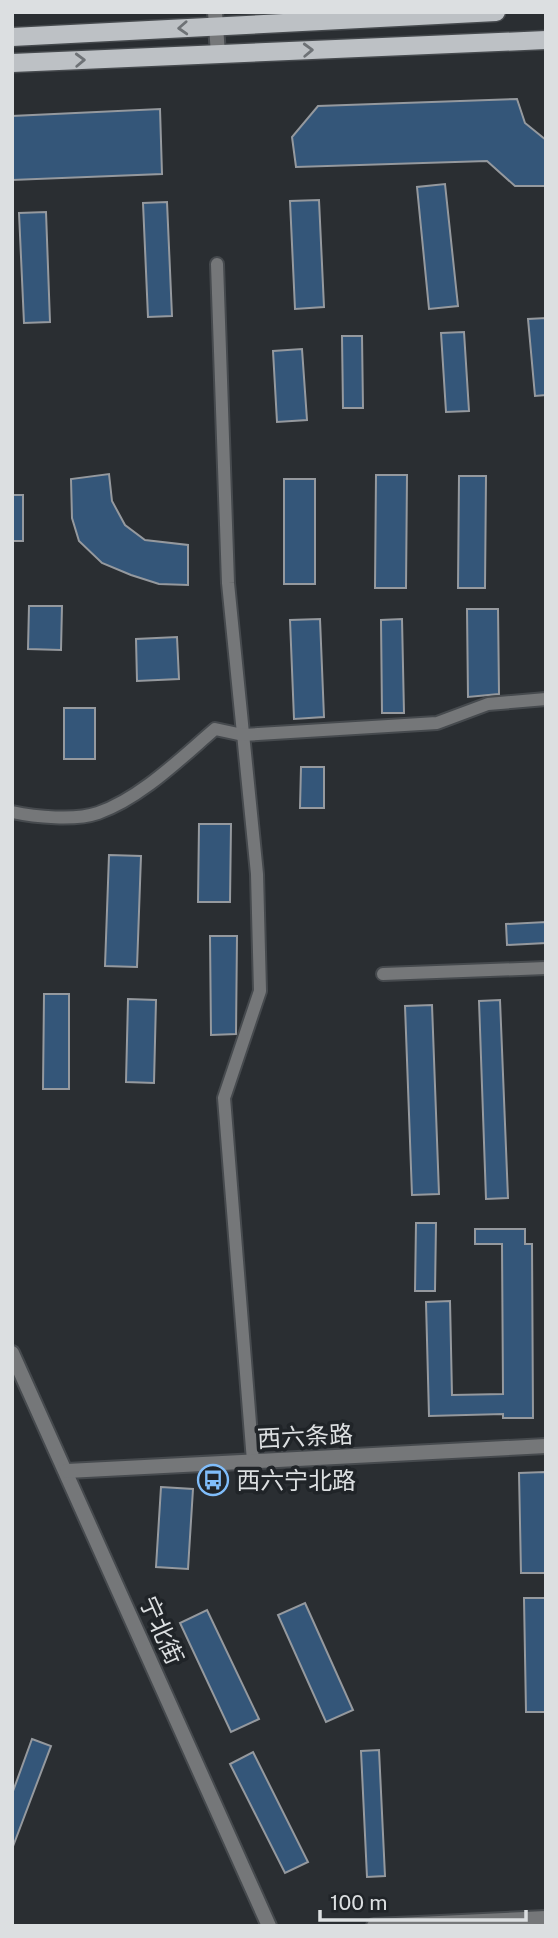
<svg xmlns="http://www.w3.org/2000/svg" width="558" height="1938" font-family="'Public Sans','Noto Sans SC',sans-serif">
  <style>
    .building { fill: #345679; stroke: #95999e; stroke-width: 2 }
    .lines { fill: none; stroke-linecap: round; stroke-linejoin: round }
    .minor-casing { stroke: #464a4e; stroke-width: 16 }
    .tertiary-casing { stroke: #464a4e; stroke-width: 18 }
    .primary-casing { stroke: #464a4e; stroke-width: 21 }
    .minor { stroke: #757779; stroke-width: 12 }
    .tertiary { stroke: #757779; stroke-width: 14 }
    .primary { stroke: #bdc1c5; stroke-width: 18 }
    .oneway { stroke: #6e7276 }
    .labels { text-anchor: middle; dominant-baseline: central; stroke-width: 7; stroke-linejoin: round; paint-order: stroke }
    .street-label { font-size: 24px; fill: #dcdfe1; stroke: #202428 }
    .poi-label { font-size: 24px; fill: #dcdfe1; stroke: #202428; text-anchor: start }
  </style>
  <rect width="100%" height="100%" fill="#2a2e32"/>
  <!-- building -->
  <g class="building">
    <polygon points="517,99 525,123 546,140 546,186 515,186 487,161 296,167 292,137 318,106"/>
    <polygon points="160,109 162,174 12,180 12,116"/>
    <polygon points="445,184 458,306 429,309 417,187"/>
    <polygon points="319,200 324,307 295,309 290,201"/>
    <polygon points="167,202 172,316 148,317 143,203"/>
    <polygon points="46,212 50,322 24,323 19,213"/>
    <polygon points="546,318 546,395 535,396 528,319"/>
    <polygon points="464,332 469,411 446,412 441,333"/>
    <polygon points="342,336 362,336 363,408 343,408"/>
    <polygon points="302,349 307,420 277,422 273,351"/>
    <polygon points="109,474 112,501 125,525 145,540 188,545 188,585 159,584 131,575 102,563 79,541 72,518 71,479"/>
    <polygon points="376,475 407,475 406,588 375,588"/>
    <polygon points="459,476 486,476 485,588 458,588"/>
    <rect x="284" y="479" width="31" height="105"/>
    <rect x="12" y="495" width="11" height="46"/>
    <polygon points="29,606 62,606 61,650 28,649"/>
    <polygon points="467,609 498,609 499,694 468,697"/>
    <polygon points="320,619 324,717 294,719 290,620"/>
    <polygon points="402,619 404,713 382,713 381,620"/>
    <polygon points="177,637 179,679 137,681 136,639"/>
    <rect x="64" y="708" width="31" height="51"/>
    <polygon points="301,767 324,767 324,808 300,808"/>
    <polygon points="199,824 231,824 230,902 198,902"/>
    <polygon points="109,855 141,856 137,967 105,966"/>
    <polygon points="546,922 546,943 507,945 506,924"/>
    <polygon points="210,936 237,936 236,1034 211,1035"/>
    <polygon points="44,994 69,994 69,1089 43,1089"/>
    <polygon points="128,999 156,1000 154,1083 126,1082"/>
    <polygon points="500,1000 508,1198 486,1199 479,1001"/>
    <polygon points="432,1005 439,1194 412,1195 405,1006"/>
    <polygon points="416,1223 436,1223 435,1291 415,1291"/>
    <polygon points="475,1229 525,1229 525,1244 532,1244 533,1418 503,1418 503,1414 429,1416 426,1302 450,1301 452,1395 503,1394 502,1244 475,1244"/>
    <polygon points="545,1472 546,1573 521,1573 519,1473"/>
    <polygon points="161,1487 193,1489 188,1569 156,1567"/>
    <polygon points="524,1598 546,1598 546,1712 526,1712"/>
    <polygon points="305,1603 353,1710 326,1722 278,1615"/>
    <polygon points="207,1610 259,1719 231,1732 180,1623"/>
    <polygon points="32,1739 51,1746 12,1849 12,1794"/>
    <polygon points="379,1750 385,1876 367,1877 361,1751"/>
    <polygon points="253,1752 308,1862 285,1873 230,1764"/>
  </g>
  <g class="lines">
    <!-- minor casing -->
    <g class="minor-casing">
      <g id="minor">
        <polyline points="217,264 228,583 257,874 260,991 224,1098 253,1461"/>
        <path d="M12,812C35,817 75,821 98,813C141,798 181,758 215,729L243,735L437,723L488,704L546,699"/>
        <polyline points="383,974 546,968"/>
      </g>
    </g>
    <!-- tertiary casing -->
    <g class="tertiary-casing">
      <g id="tertiary">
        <polyline points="215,12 218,54"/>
        <polyline points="12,1353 269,1926"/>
        <polyline points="67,1471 546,1446"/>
        <polyline points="374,1926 546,1918"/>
      </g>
    </g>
    <!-- primary casing -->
    <g class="primary-casing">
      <g id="primary">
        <polyline points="12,37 496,12"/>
        <polyline points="12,63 546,40"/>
      </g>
    </g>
    <!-- minor -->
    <use href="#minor" class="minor"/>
    <!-- tertiary -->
    <use href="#tertiary" class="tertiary"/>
    <!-- primary -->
    <use href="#primary" class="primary"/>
  </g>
  <!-- one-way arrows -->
  <defs><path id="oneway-chevron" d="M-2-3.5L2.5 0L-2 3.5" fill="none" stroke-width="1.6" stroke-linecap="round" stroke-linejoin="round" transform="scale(1.75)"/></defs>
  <g class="oneway">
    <use href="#oneway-chevron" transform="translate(183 28) rotate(177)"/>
    <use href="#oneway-chevron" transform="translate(308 50) rotate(-2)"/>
    <use href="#oneway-chevron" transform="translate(80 60) rotate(-2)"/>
  </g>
  <!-- icons -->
  <defs>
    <g id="bus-ring" transform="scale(1.575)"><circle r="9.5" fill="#202428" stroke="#80bdfa" stroke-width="1.5"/><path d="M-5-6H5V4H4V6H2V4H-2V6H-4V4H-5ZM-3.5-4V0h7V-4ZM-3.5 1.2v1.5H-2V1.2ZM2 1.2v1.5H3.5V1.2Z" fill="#80bdfa"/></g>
  </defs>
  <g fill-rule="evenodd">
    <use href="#bus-ring" x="213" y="1480"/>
  </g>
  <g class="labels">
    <!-- street labels -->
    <g class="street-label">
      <text transform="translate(305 1436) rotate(-3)">西六条路</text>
      <text transform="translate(162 1630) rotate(66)">宁北街</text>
    </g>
    <!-- poi labels -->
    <g class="poi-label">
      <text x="236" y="1480">西六宁北路</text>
    </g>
  </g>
  <!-- border -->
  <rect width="558" height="1938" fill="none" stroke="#dcdfe1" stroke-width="28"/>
  <!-- scale -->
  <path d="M320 1910v10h206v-10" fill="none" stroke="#dcdfe1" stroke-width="3.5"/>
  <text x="330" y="1910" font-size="21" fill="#dcdfe1" stroke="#202428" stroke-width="5" paint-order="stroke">100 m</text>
</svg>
